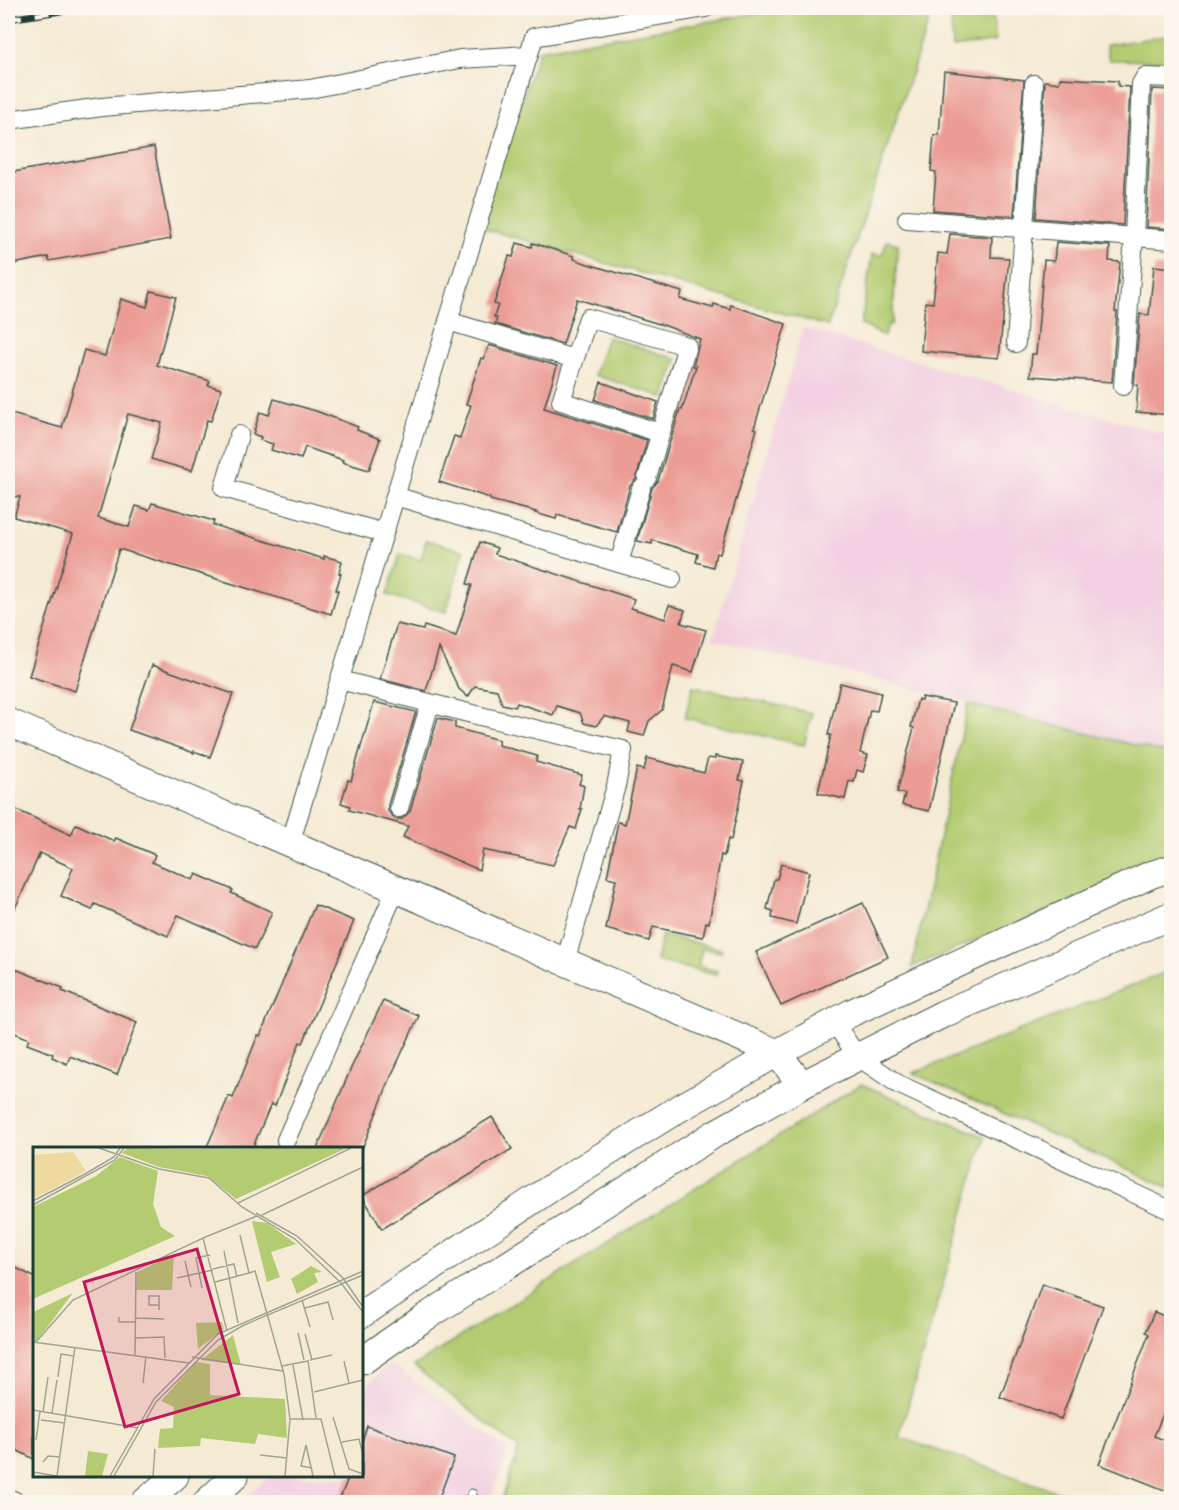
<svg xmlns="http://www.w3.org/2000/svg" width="1179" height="1510" font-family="Kalam,sans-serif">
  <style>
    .built { fill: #f2cfe1 }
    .green { fill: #b3cc72; stroke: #698453; stroke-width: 1.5 }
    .building { fill: #eb9c95 }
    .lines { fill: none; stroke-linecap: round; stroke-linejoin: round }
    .lane-casing { stroke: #3f574c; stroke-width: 11 }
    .street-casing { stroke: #3f574c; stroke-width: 20 }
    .secondary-casing { stroke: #3f574c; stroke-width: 29 }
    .lane { stroke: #fff; stroke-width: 9 }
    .street { stroke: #fff; stroke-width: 18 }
    .secondary { stroke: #fff; stroke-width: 27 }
    .rail-casing { stroke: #1f3d34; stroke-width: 7 }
    .rail { stroke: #fbf7ec; stroke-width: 4.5; stroke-dasharray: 14; stroke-linecap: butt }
    .inset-road { fill: none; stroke: #9fa594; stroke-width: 1.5 }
    .view { fill: #c2185b; fill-opacity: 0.15; stroke: #c2185b; stroke-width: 3 }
    .inset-edge { fill: none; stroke: #1f3d34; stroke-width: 3 }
  </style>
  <rect width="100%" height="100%" fill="#fbf7ec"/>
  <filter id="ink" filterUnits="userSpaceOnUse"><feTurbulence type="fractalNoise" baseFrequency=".0167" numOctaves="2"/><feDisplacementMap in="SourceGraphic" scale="12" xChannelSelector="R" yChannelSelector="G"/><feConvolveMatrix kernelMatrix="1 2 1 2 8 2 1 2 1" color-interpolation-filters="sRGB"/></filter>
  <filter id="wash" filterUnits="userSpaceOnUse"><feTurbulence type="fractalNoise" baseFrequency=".008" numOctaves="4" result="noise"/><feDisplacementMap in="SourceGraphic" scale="24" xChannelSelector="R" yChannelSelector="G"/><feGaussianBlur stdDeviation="1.35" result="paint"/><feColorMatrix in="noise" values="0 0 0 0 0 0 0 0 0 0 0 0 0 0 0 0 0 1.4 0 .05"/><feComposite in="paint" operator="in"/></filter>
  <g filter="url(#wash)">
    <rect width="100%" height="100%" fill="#f5ead4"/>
    <!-- built -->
    <g class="built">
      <polygon points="803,328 1171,436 1171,753 713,639"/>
      <polygon points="391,1363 508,1450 490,1502 241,1502 270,1476 362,1476 362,1391"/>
    </g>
    <!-- green -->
    <g class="green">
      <polygon points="788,8 933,8 828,326 478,227 539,50"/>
      <polygon points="951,8 992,8 996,41 952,48"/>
      <polygon points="1171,35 1171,61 1109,60 1106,45"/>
      <polygon points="887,241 898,244 892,324 888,325 884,336 861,324 872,254 882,255"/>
      <polygon points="607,337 677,359 664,397 594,375"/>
      <polygon points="426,540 464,551 446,612 387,595 400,554 421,560"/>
      <polygon points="693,686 812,713 804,745 685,718"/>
      <polygon points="968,704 1171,754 1171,859 912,967"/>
      <polygon points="662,935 722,949 721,952 702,949 698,966 717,971 716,975 656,961"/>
      <polygon points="1171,970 1171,1188 913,1073"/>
      <polygon points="861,1084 985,1137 899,1437 1087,1502 501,1502 519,1449 414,1366"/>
    </g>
    <g id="blocks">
      <!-- building -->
      <g class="building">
        <polygon points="944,71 1024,80 1014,216 933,210 936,172 931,171 934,135 939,135"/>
        <polygon points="1060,78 1118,81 1118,86 1130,87 1123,225 1036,218 1045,81 1059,83"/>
        <polygon points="1152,89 1172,90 1172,229 1146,227"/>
        <polygon points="154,147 171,239 49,261 48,257 8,265 8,173"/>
        <polygon points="950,234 992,237 991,257 1009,258 999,358 921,351 925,302 933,303 938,253 947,254"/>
        <polygon points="1056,242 1110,246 1109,261 1120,262 1115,312 1117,312 1112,382 1030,376 1032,354 1036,354 1044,260 1054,261"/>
        <polygon points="517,243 532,247 533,243 574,256 574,259 588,264 682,292 680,299 713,308 714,304 730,309 731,305 786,324 754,428 757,429 720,554 716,553 713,567 696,562 698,554 652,540 652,544 637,541 652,488 658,481 680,409 682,410 696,366 693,366 700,339 666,326 577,299 563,344 495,324 497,318 494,317 498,305 494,304 509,256 513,257"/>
        <polygon points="1154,266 1172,268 1172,415 1136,412 1138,385 1134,384 1140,314 1149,315"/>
        <polygon points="151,291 176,297 157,365 210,381 208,385 221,389 211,421 207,420 192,471 151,459 162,423 128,414 98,518 129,527 136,506 149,510 152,503 214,521 213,525 324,559 324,556 342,561 339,573 341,574 336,590 338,590 331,614 119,549 75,691 29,676 73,534 14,517 20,497 8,496 8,413 62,428 84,350 105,356 121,299 147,307"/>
        <polygon points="489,345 557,366 544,408 647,440 636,479 630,486 617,532 557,515 556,519 535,513 536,512 490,500 490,498 439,482 454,436 460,438 471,405 466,404 481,358 484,359"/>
        <polygon points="601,382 658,402 653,419 595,400"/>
        <polygon points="274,399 316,411 358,427 357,430 380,439 369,470 342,462 343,460 305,447 301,459 271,450 273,444 260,440 261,437 253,434 260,412 269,415"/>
        <polygon points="480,542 497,548 495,554 634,599 631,608 665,619 669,605 685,610 681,623 706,630 693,672 673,666 662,710 649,721 644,736 628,732 630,723 604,716 596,726 584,723 580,713 557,706 553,715 517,703 515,707 502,704 497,690 475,686 468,697 459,689 439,648 426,691 380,679 397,624 423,630 424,626 456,636 472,585 467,584"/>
        <polygon points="152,665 233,694 210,757 194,751 194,753 129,730"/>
        <polygon points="840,683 881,693 877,711 870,710 860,753 868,755 863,772 857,770 854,782 849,781 845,799 818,793 831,735 828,735"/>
        <polygon points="922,697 954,703 929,811 902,805 905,794 897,792 914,728 911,727 918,699 921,700"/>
        <polygon points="374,702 416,712 388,805 388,811 395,819 402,819 410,811 438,718 455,722 455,728 499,740 498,745 537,756 536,762 582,775 579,784 584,786 580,809 582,809 576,829 570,827 553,865 483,850 479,870 403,837 408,826 349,810 350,806 341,803 348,780 351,781"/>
        <polygon points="715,756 743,762 739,780 744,781 731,840 728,839 724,856 721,855 709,923 706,922 703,937 653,927 649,941 606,929 616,879 607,877 618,822 625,824 637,768 644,770 647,758 704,773 708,758 715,759"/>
        <polygon points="8,806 71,835 76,824 114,841 116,838 155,855 152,862 193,880 196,874 233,890 231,893 272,912 255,949 178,915 168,936 95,904 92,910 61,896 73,868 40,853 8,924"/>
        <polygon points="781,864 809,872 796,924 772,918 773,911 767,909 774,879 777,879"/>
        <polygon points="863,903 888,957 781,1006 756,952"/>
        <polygon points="315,905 354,921 303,1043 300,1042 275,1106 271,1104 252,1149 206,1149 229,1096 233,1098 258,1035 260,1036"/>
        <polygon points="8,966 63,988 62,991 137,1022 117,1075 70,1056 67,1064 52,1057 53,1054 27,1044 29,1039 8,1030"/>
        <polygon points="383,1001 419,1016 392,1074 362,1149 317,1149 352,1066"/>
        <polygon points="492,1117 512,1149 382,1229 362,1196"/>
        <polygon points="8,1264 34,1277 34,1459 8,1446"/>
        <polygon points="1042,1284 1103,1306 1061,1419 1000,1397"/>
        <polygon points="1154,1312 1172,1319 1172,1392 1154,1436 1172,1443 1172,1493 1099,1464 1149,1334 1146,1332"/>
        <polygon points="367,1426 454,1458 437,1503 338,1503 349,1476 362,1476 362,1441"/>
      </g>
    </g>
  </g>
  <g filter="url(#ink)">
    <use href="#blocks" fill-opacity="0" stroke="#3f574c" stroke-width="1.5"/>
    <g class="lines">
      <!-- lane casing -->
      <g class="lane-casing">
        <polyline id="lane" points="470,1502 472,1494"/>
      </g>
      <!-- street casing -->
      <g class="street-casing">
        <g id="street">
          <polyline points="8,120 102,107 310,89 460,59 529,55"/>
          <polyline points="907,219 1172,240"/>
          <polyline points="448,321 574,359"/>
          <polyline points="1016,343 1034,84"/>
          <polyline points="1123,386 1134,237 1141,84 1145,77 1172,78"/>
          <polyline points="239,435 224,488 384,533"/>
          <polyline points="647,478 687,346 588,318 561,401 660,433"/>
          <polyline points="395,496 672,579"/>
          <polyline points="619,563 641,489"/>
          <polyline points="340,680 476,715 623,750 616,786 565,962"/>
          <polyline points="399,808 430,704"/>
          <polyline points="290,844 534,37 706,8"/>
          <polyline points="834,1022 857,1056 898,1084 1172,1211"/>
          <polyline points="286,1140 396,889"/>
          <polyline points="8,1498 17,1502"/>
        </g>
      </g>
      <!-- secondary casing -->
      <g class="secondary-casing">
        <g id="secondary">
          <polyline points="8,722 777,1053 802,1085"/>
          <polyline points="362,1314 554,1186 678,1109 777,1053 853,1012 1150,875 1172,868"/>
          <polyline points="362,1361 421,1320 716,1133 802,1085 943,1014 1172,915"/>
          <polyline points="145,1502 175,1476"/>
          <polyline points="207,1502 235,1476"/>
        </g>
      </g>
      <!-- lane -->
      <use href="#lane" class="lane"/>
      <!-- street -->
      <use href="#street" class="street"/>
      <!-- secondary -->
      <use href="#secondary" class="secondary"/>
      <!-- rail casing -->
      <g class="rail-casing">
        <polyline id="rail" points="8,19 81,8"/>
      </g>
      <!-- rail -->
      <use href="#rail" class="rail"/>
    </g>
  </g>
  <!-- overview -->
  <g transform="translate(33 1147)">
    <rect width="330" height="330" fill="#f5ead4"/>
    <path d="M94,1L156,2L314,1L203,52L174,29L126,20L89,6ZM87,10L125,24L120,57L128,80L142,89L0,152V60L63,29ZM219,74L234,76L263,97L238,105L247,130L234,135ZM141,107L139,143H103L104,125ZM278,119L289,125L281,126L285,135L264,147L258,132ZM40,146L3,195L0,194V165ZM189,175L191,182L165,202L163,176ZM200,188L208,218L168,213ZM163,215L177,217V248L252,252L254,291L225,287L222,297L168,291L167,299L125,301L127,282L140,281L141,260L128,254ZM55,304L75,307L69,329H52Z" fill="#b3cc72"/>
    <path d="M40,5L53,24L0,52V8Z" fill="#eeda9e"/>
    <path class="inset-road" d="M66,1L126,22L176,31L209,60L262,92L308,136L330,165M0,54L52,27L81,10L87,1M205,56L318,1M0,58L82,13L91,1M223,66L264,89L310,131L330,160M229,68L330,20M207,88L216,126L222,124L251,227L257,272L252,329M170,91L224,69M191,104L205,176M152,114L158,140M180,122L201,117L204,130M144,131L180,123M182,135L216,126M169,141L163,111L177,108M269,153L277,180M126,158H116V149H126V163M272,161L295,155L300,173M86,170V175H102M103,171L131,172M265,186L271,213M272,187L279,213M102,191L131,190L132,211M0,195L156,216M3,195L40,153L170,91L194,184M102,208L103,125M159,210L250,224M277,213L299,208M311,214L316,236M260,218L270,273M249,219L275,214L283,271M25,230L28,207L41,209M110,236L113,209M281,245L330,233M0,263L105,281M10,265L15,230M19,266L24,233M300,270L316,322L330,327M257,272H288L302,329M8,273L32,276M3,293L7,264M309,295L326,292L330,308M273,298L268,319L279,321M273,298L280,329M227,308L254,311M10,315L15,309L27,310M0,325L24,329M24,329L42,200M77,329L121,252L185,187L330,124M81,329L123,255L185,193L211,178L330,128M120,329L122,302"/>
    <path class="view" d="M164,102L206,247L92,280L51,135Z"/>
    <rect width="330" height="330" class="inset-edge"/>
  </g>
  <!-- margin -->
  <rect width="1179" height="1510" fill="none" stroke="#fbf7ec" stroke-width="30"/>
</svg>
